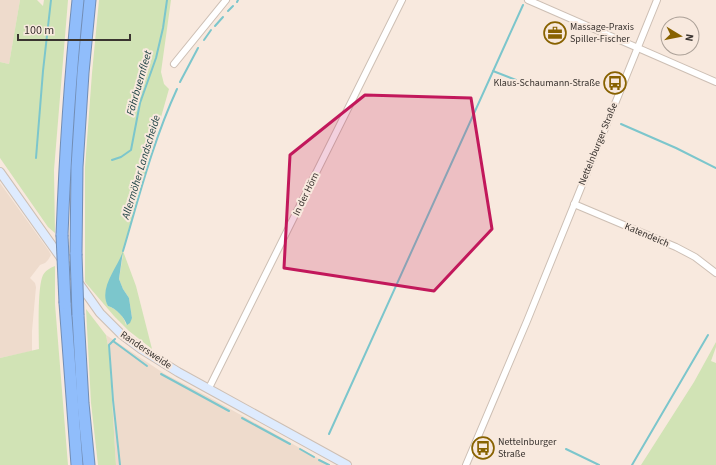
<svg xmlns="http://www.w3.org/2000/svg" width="716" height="465" font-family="'Source Sans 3',sans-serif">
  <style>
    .industrial { fill: #eedbcc }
    .green { fill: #d1e3b5; fill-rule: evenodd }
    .water { fill: #7cc6cc }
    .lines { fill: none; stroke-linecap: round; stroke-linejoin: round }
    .stream { stroke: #7cc6cc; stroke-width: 2 }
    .street-casing { stroke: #cdbfb4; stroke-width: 8 }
    .secondary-casing { stroke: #cdbfb4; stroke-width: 10 }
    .highway-casing { stroke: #728db4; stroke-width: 13 }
    .street { stroke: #fff; stroke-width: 6 }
    .secondary { stroke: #deebfe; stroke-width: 8 }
    .highway { stroke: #90bdfb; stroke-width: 11 }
    .highway-bridge-casing { stroke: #728db4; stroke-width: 13; stroke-linecap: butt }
    .highway-bridge { stroke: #90bdfb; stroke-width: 11 }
    .marked { fill: #c2185b; fill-opacity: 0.2; stroke: #c2185b; stroke-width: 3; stroke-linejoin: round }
    .labels { text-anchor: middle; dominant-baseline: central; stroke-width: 4; stroke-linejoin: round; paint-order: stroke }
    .poi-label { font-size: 10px; fill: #3a3430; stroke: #f8e9de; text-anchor: start }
    .street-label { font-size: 10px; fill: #3a3430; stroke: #f8e9de }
    .water-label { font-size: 11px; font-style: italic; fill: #1c4043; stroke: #f8e9de }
  </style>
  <rect width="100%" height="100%" fill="#f8e9de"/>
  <!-- industrial -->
  <g class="industrial">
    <polygon points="0,0 20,0 9,64 0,62"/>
    <polygon points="0,183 49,251 51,255 48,260 45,263 40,265 30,278 35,283 36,287 32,331 32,351 0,358"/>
    <polygon points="106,335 165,374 207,396 330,465 116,465 109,351"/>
  </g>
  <!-- green -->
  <g class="green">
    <polygon points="20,0 37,0 43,6 44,0 68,0 54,170 55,233 48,227 0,158 0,62 9,64"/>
    <path d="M99,0H171L161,72L164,84L169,89L123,251L136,286L152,349L129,331L114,316L85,282V167L92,73ZM123,254L119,279L123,289L129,298L132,318L126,325C124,316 117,309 108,306L106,300L112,274L120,262Z"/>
    <path d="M55,266V304L68,465H0V358L39,349C39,333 37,288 43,275C46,270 50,268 55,266Z"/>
    <polygon points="86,309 106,335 109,351 116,465 98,465 91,403"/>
    <polygon points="716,342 716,347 711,361 716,363 716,465 641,465 694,382"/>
  </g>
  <!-- water -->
  <path class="water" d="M123,251L119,279L123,289L129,298L132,318L130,323L127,325C124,317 117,309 108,306C98,288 118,267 123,251Z"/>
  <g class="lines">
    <!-- stream -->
    <g class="stream">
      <polyline points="237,2 238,0"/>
      <polyline points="228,11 233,6"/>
      <polyline points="215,26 223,17"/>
      <polyline points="204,40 211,30"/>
      <polyline points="493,71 516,80"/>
      <polyline points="180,82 198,48"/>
      <polyline points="621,124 676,148 716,168"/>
      <polyline points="36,158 43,71 51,0"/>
      <polyline points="112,160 121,157 131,150 140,103 156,58 163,28 167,0"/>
      <path d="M123,251C139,197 153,141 177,89"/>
      <polyline points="115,339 109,345 113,400 120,465"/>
      <polyline points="113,341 147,366"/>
      <polyline points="161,374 229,411"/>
      <polyline points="242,418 290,444"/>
      <polyline points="329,434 523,5"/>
      <polyline points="300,449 314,457"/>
      <polyline points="566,449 599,465"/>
      <polyline points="319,460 329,465"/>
      <polyline points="632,465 708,335"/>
    </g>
    <!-- street casing -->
    <g class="street-casing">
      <g id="street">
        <polyline points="528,0 716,82"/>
        <polyline points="174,64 226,0"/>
        <polyline points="574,204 676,247 695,257 716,273"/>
        <polyline points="209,388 402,0"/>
        <polyline points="466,465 527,321 657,0"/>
      </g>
    </g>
    <!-- secondary casing -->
    <g class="secondary-casing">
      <polyline id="secondary" points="0,172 100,313 121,334 141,349 178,372 347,465"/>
    </g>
    <!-- highway casing -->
    <g class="highway-casing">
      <g id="highway">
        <path d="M62,235C65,157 70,78 78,0"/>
        <polyline points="76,254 77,167 83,73 90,0"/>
        <polyline points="65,303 77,465"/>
        <polyline points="78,315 83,403 89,465"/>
      </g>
    </g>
    <!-- street -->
    <use href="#street" class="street"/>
    <!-- secondary -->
    <use href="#secondary" class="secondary"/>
    <!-- highway -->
    <use href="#highway" class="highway"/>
    <!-- highway-bridge casing -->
    <g class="highway-bridge-casing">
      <g id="highway-bridge">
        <polyline points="62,235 65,303"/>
        <polyline points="76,254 78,315"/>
      </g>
    </g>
    <!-- highway-bridge -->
    <use href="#highway-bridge" class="highway-bridge"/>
  </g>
  <!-- marked area -->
  <path class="marked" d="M365,95L471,98L492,229L434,291L284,268L290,155Z"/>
  <!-- icons -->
  <defs>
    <g id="office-ring" transform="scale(1.15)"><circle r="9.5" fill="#f8e9de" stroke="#886200" stroke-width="1.5"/><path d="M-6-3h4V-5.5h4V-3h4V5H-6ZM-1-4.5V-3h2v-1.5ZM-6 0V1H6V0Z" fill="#886200"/></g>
    <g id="bus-ring" transform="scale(1.15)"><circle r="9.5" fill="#f8e9de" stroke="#886200" stroke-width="1.5"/><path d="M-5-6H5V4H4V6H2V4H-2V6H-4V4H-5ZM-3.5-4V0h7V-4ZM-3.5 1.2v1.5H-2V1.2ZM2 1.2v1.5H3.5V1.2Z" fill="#886200"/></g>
  </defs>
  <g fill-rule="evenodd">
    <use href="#office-ring" x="555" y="33"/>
    <use href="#bus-ring" x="615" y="83"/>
    <use href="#bus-ring" x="483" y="448"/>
  </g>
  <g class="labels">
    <!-- poi labels -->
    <g class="poi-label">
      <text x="570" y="27">Massage-Praxis<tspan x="570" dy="12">Spiller-Fischer</tspan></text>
      <text x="600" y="83" text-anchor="end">Klaus-Schaumann-Straße</text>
      <text x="498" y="442">Nettelnburger<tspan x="498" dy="12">Straße</tspan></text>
    </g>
    <!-- street labels -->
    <g class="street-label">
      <text transform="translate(598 144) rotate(-68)">Nettelnburger Straße</text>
      <text transform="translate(306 194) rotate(-64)">In der Hörn</text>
      <text transform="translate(647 235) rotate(23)">Katendeich</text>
      <text transform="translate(146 350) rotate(34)">Randersweide</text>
    </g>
    <!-- water labels -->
    <g class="water-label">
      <text transform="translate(139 83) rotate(-74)">Fährbuernfleet</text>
      <text transform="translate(141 167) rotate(-73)">Allermöher Landscheide</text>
    </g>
  </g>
  <!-- north arrow -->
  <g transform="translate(680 36) rotate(100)"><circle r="19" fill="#f8e9de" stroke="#aca198"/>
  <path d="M0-3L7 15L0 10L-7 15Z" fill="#886200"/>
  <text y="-6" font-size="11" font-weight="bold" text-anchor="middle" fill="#3a3430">N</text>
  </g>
  <!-- scale -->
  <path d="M18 34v6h112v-6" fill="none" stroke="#3a3430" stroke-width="2"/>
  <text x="24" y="34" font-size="12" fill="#3a3430" stroke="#f8e9de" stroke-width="3" paint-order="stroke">100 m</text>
</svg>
